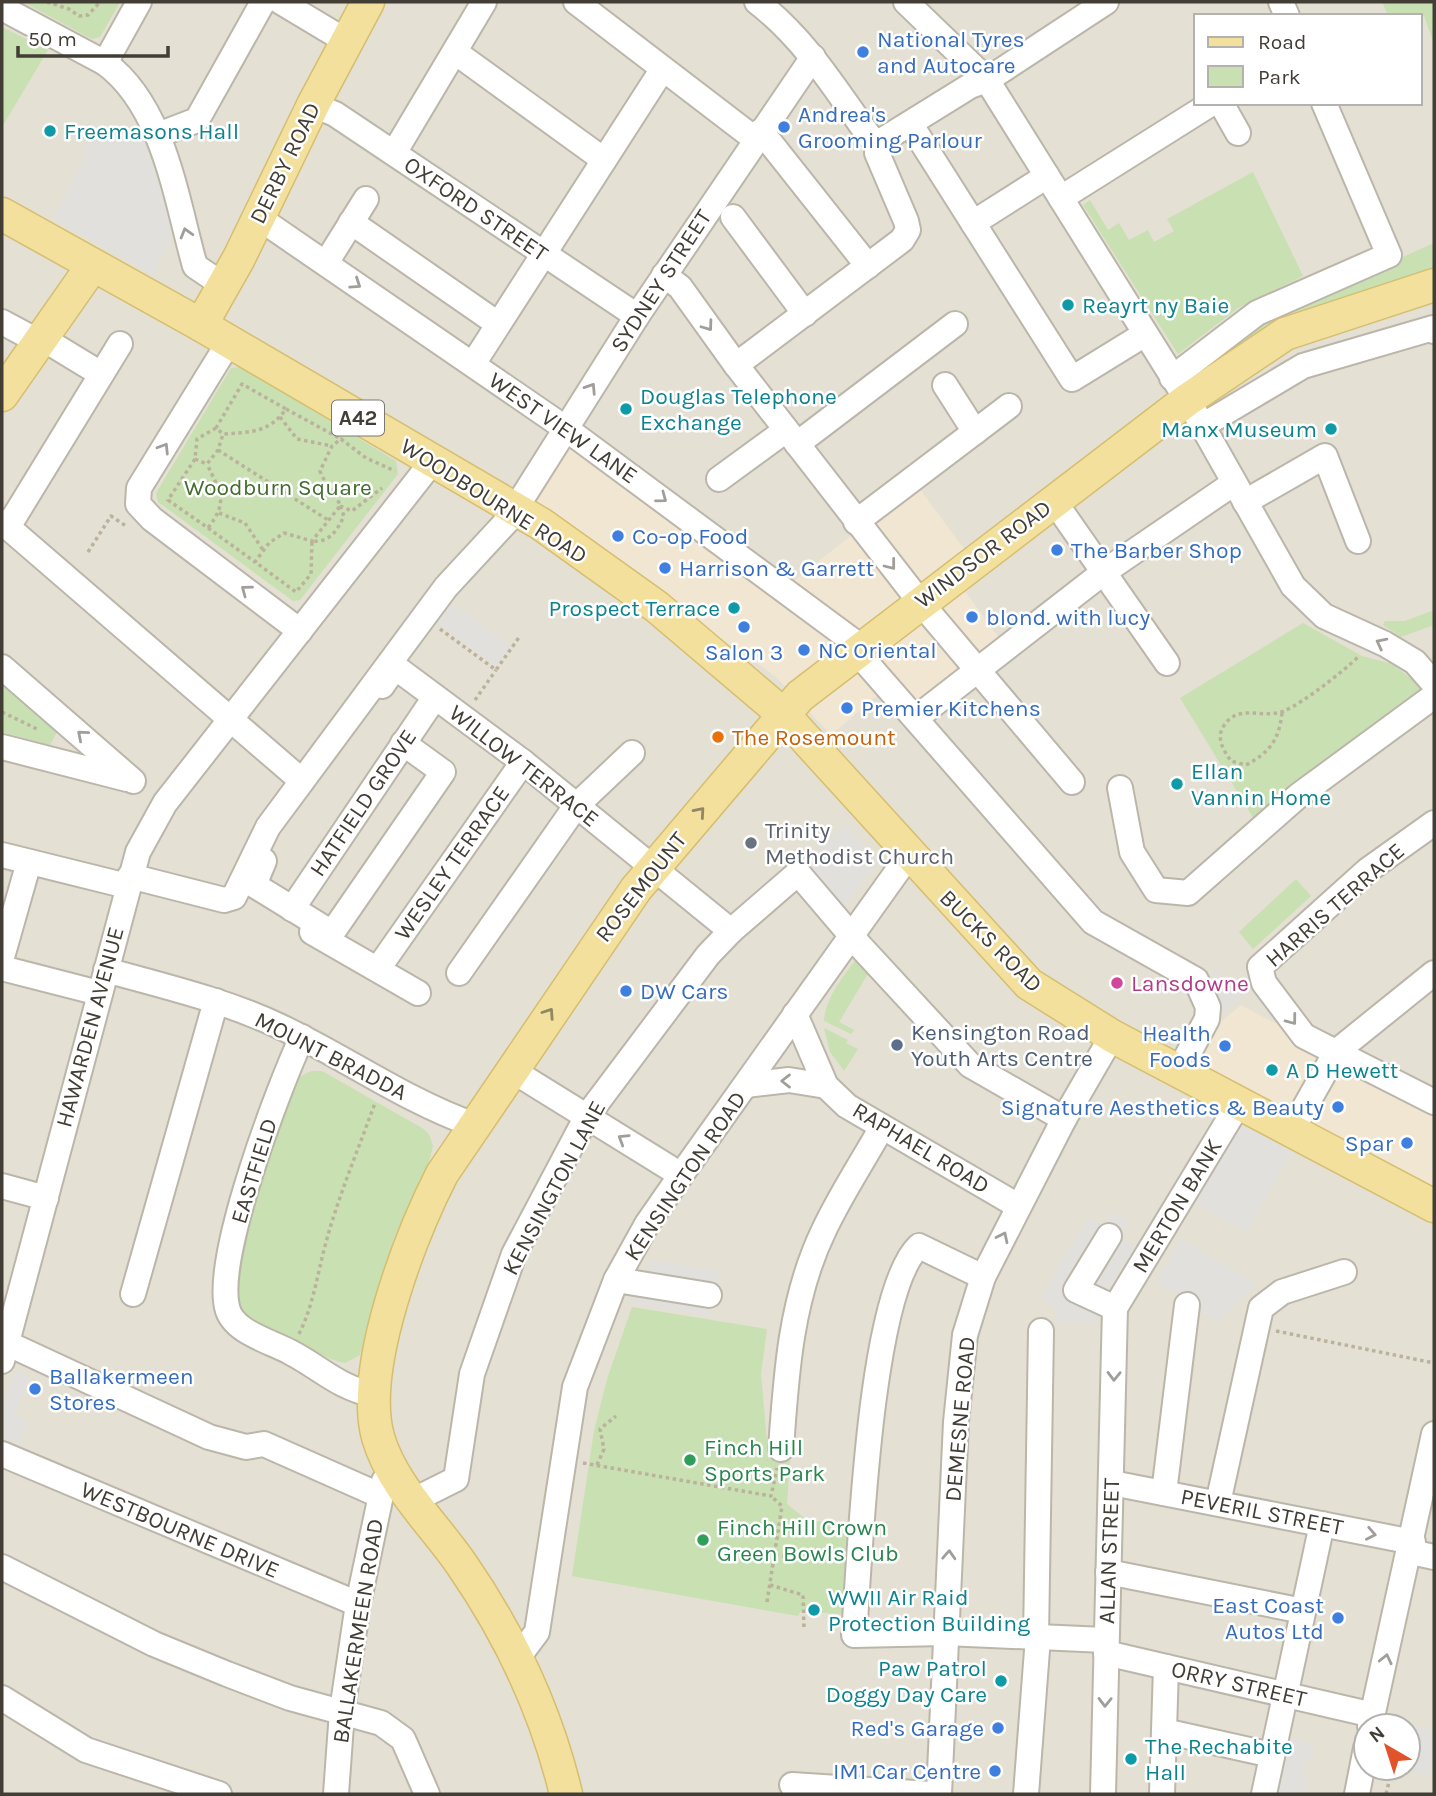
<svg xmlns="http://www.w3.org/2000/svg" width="1436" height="1796" font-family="Karla,sans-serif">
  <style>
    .residential { fill: #e4e0d4; fill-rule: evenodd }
    .commercial { fill: #f0e6d2 }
    .green { fill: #c8e0b2 }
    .parking { fill: #e2e0dd }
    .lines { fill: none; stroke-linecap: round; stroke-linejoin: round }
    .minor-casing { stroke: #bbb6a9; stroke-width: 28 }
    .major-casing { stroke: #d5be6e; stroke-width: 35 }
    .path { stroke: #bbb29c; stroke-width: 3.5; stroke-dasharray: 3.5 3.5; stroke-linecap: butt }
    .minor { stroke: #fff; stroke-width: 24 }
    .major { stroke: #f2e09c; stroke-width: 32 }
    .oneway { stroke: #a09e9a }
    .oneway2 { stroke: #918764 }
    .shop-dot { fill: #3f7fe0; stroke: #fff; stroke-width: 2.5 }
    .culture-dot { fill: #0f9aa8; stroke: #fff; stroke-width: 2.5 }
    .food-dot { fill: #e8710a; stroke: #fff; stroke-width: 2.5 }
    .worship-dot { fill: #6b7280; stroke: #fff; stroke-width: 2.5 }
    .hotel-dot { fill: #d1479c; stroke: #fff; stroke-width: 2.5 }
    .service-dot { fill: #5c6f8a; stroke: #fff; stroke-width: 2.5 }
    .leisure-dot { fill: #2e9e5b; stroke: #fff; stroke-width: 2.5 }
    .labels { text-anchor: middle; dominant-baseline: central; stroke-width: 5; stroke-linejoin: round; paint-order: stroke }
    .shield { fill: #fff; stroke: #7b7872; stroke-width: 2 }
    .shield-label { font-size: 21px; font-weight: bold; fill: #423e36 }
    .shop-label { font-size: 23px; fill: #366cbe; stroke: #fff; text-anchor: start }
    .culture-label { font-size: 23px; fill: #0d838f; stroke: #fff; text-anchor: start }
    .street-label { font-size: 23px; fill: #423e36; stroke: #fff }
    .park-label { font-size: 23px; fill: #436d30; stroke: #fff }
    .food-label { font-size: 23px; fill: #c56008; stroke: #fff; text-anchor: start }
    .worship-label { font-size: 23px; fill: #5b616d; stroke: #fff; text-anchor: start }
    .hotel-label { font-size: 23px; fill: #b23c85; stroke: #fff; text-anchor: start }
    .service-label { font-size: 23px; fill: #4e5e75; stroke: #fff; text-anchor: start }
    .leisure-label { font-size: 23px; fill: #27864d; stroke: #fff; text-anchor: start }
  </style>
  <rect width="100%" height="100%" fill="#f0eee5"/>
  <!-- residential -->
  <path class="residential" d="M2,2H1382L1388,16H1196V103H1420V17L1424,16L1434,45V1794H2ZM1366,1726H1408V1768H1366Z"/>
  <!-- commercial -->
  <g class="commercial">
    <polygon points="572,446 781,591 916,484 965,550 946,565 1005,646 914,718 886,688 831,735 775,676 531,506"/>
    <polygon points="1241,1005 1434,1108 1434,1193 1190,1064 1212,1015 1223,1020"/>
  </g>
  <!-- green -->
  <g class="green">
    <polygon points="23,2 120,2 100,37 92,39"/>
    <polygon points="1382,2 1434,2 1434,45 1424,16 1388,16"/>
    <polygon points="2,27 48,50 2,127"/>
    <polygon points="1253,172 1303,276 1238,308 1178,354 1083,205 1090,200 1108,230 1119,223 1129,240 1148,230 1154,242 1174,231 1167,219"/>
    <polygon points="1434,243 1434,270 1280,325 1195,374 1262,320"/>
    <polygon points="241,367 396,461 398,474 300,600 293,601 158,502 156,493 231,368"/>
    <polygon points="1434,610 1434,625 1401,637 1383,625 1385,621 1405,621"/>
    <polygon points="1303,623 1362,656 1392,664 1428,691 1257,824 1180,698"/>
    <polygon points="2,685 57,732 50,745 2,732"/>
    <polygon points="1296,879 1311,896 1253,949 1239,932"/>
    <path d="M859,955L869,972L839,1022L854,1030L851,1034L824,1021C826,995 845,975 859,955Z"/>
    <polygon points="824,1028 848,1040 846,1043 858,1049 844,1071 830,1052"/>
    <path d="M311,1071H322L422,1128L429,1134L433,1146L429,1162L394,1238L360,1355L345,1363C327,1360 313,1349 297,1341C276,1331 251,1328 239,1305C223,1276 278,1125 289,1089L299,1077Z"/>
    <polygon points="632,1307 767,1329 761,1374 768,1453 790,1456 787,1504 808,1521 857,1523 850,1615 801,1611 798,1616 572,1576 594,1431 607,1379"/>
  </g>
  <!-- parking -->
  <g class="parking">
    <polygon points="98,125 120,133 137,128 147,147 171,226 169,241 154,275 53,218 87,154 83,151"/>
    <polygon points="447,600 511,646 496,666 432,620"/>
    <polygon points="845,825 877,861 839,912 797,866"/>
    <polygon points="1219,971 1242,996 1222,1013 1208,994 1201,976"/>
    <polygon points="1242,1124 1292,1152 1246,1232 1195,1204"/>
    <polygon points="1112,1212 1130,1222 1121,1238 1137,1248 1104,1296 1097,1322 1055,1321 1056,1308 1042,1299 1065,1254 1090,1218 1103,1225"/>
    <polygon points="1181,1239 1256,1284 1217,1322 1156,1282"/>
    <polygon points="651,1260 720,1272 709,1316 629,1302"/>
    <polygon points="16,1371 31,1378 15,1415 29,1422 19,1443 2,1436 2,1406"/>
    <polygon points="1395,1723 1434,1730 1434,1775 1389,1768 1408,1768 1408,1726 1394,1726"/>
    <polygon points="1286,1738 1314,1744 1312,1756 1305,1760 1302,1770 1308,1778 1304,1794 1269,1794"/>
  </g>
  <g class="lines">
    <!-- minor casing -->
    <g class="minor-casing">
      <g id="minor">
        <polyline points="281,2 346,41"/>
        <polyline points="576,2 755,139"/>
        <path d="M757,2C804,38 835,88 869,136L878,143"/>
        <polyline points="906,2 987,80 1194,411 1293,586 1324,616 1385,644 1415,662 1434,684"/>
        <polyline points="1281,2 1287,16"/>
        <polyline points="2,8 105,63 139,2"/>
        <polyline points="455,52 604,160"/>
        <path d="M105,63C164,106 176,199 195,266L223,285"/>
        <polyline points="1221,103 1238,133"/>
        <polyline points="313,105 335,114 637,316"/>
        <polyline points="911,125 1072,379 1145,334"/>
        <polyline points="761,131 868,266"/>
        <polyline points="158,135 197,120 263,2"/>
        <polyline points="394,153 484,2"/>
        <polyline points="1061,198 1212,103"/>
        <polyline points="733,217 805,314"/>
        <polyline points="259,218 565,428 861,647"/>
        <polyline points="351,222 498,324"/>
        <polyline points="973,223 1047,176"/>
        <polyline points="326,263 366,199"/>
        <polyline points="664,275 680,287 736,365 920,602 1072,782"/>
        <polyline points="2,322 30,337 50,343 101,374"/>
        <polyline points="229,342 139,488 138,504 152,519 300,631"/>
        <polyline points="473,364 662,70"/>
        <polyline points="736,365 902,240 908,230 906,221 877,153 878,143 970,86 987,80 1106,2"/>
        <polyline points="1172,378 1257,313 1389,255 1324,103"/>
        <polyline points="945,385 975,432"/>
        <polyline points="1202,426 1303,366 1433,328 1434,331"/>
        <polyline points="797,444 955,324"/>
        <polyline points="719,479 786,430"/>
        <polyline points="1054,501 1167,663"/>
        <polyline points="1245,502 1325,456 1358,541"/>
        <polyline points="2,522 302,781"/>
        <polyline points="856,522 1009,406"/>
        <polyline points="8,527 120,344"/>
        <polyline points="856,651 1093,922 1196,980 1208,1007 1207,1019 1179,1071"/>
        <polyline points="2,667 133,781"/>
        <polyline points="382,686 395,667 523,762 731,931"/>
        <polyline points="916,718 1104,572 1234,483"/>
        <polyline points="2,747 127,779"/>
        <polyline points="1120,788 1132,852 1156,890 1188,893 1298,796 1434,696"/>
        <polyline points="1434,823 1368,870 1260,967 1264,983 1304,1036 1434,1102"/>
        <polyline points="2,855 127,886"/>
        <polyline points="264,861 254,885 332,933 443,772 403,743"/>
        <polyline points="130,876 224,900 234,897 268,827 446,587 509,519 637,316 813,57"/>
        <polyline points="292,909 435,697"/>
        <polyline points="312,932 418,993"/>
        <polyline points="2,957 29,862"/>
        <polyline points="382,963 523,762"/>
        <polyline points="2,968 99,993"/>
        <path d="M106,970C163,986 224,1000 279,1026C345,1057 404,1100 474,1125"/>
        <polyline points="459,973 576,806 632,753"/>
        <polyline points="795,1014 826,1086 847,1106 1018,1206"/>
        <path d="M302,1037C278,1089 215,1255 227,1307C232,1332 270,1341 290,1352C321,1368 337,1387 374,1395"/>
        <polyline points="510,1069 681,1175"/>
        <polyline points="746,1085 789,1080 826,1086"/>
        <polyline points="1292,1130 1336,1052 1434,973"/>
        <polyline points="2,1186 46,1198"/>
        <polyline points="1109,1236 1076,1290 1115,1308"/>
        <path d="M983,1277L919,1246C869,1292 860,1559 854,1635L945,1633L1105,1640"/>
        <polyline points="616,1280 709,1295"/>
        <polyline points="133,1294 216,1001"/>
        <polyline points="1115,1308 1239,1103"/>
        <polyline points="2,1341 209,1437 246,1447 264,1444 379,1495"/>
        <polyline points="2,1361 138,852 165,803 432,462"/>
        <path d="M781,1449C786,1374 791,1298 824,1230C841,1194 863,1161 882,1127"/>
        <polyline points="2,1454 358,1604"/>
        <polyline points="1112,1483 1413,1542"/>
        <polyline points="1164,1493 1187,1305"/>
        <polyline points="414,1500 456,1479 472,1374 514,1254 587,1116 708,955 731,931 798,873 861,947 970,1065 1064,1119"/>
        <polyline points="1218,1503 1261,1308 1282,1292 1344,1272"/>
        <polyline points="1411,1552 1434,1557"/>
        <polyline points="2,1567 154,1644 227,1674 290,1698 381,1723 403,1739 427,1794"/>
        <polyline points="1108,1572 1303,1611"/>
        <polyline points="1036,1637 1041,1331"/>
        <polyline points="1106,1653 1373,1715"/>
        <polyline points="519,1656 537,1632 575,1387 616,1280 647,1224 681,1175 909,855"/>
        <polyline points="2,1698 86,1750 219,1794"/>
        <polyline points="1370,1726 1434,1434"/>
        <polyline points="1164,1731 1272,1755"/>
        <polyline points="792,1785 931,1794"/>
        <polyline points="336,1794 342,1711 358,1604 384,1481"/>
        <polyline points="939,1794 956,1422 965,1335 983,1277 1064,1119 1112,1036"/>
        <polyline points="1026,1794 1038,1637"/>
        <polyline points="1103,1794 1115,1308"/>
        <polyline points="1162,1794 1166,1667"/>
        <polyline points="1264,1794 1322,1524"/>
        <polyline points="1357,1794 1366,1748"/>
      </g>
    </g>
    <!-- major casing -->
    <g class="major-casing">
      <g id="major">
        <polyline points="2,214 201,325 541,524 657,607 783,714 1029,984 1112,1036 1434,1206"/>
        <polyline points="201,325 239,258 313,105 368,2"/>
        <polyline points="2,395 93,265"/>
        <path d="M566,1794C546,1710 511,1636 462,1565C434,1524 392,1486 378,1437C359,1368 410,1237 442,1174L636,889L800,696L1187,400L1285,334L1434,285"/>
      </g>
    </g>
    <!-- path -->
    <g class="path">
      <polyline points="47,2 69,9 79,16 88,15 100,2"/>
      <polyline points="286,409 341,439"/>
      <polyline points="280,417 297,439 332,446"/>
      <path d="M216,428L197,439L195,459L207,464L218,450L223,434C251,432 269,433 286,409L242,384L216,428L223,434"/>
      <polyline points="218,450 328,520"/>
      <path d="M195,459L168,500L208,528C229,501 220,492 207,464"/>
      <polyline points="340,506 352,511 382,488"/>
      <path d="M340,506L344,516C337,531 329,543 312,541L311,574L296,592L255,562L269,543L284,533L312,541L340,506C336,492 325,485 320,471L332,446L341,439L366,458L395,471"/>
      <polyline points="219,513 245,523 263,550"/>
      <polyline points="208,528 255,562"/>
      <polyline points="88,552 111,516 126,526"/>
      <polyline points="440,629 496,670 520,636"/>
      <polyline points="475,700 496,670"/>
      <polyline points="2,712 37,729"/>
      <path d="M1282,713C1279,740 1270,752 1246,765L1231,761C1224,751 1216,739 1223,727C1238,702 1263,720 1284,711C1303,703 1344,671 1359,656"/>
      <polyline points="1276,1331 1434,1363"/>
      <path d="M299,1334C313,1306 317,1276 325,1246C338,1197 358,1150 375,1103"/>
      <polyline points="583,1463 771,1496 777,1468"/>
      <polyline points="597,1465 604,1449 600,1429 616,1416"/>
      <polyline points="775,1555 801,1558"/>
      <polyline points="770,1585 803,1595 804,1630"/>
      <polyline points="767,1602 782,1506 771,1496"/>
      <polyline points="1382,1778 1390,1778 1386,1794"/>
    </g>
    <!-- minor -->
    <use href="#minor" class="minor"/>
    <!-- major -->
    <use href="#major" class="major"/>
  </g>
  <!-- one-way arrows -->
  <defs><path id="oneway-chevron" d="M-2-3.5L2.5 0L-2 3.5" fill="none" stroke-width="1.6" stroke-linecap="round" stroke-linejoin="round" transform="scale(1.75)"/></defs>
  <g class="oneway">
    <use href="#oneway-chevron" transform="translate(186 233) rotate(-106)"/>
    <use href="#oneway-chevron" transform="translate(356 284) rotate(34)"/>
    <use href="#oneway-chevron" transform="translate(708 326) rotate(54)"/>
    <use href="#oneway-chevron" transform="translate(591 388) rotate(-57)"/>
    <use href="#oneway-chevron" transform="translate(164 448) rotate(-58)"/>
    <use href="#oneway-chevron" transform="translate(662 498) rotate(37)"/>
    <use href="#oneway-chevron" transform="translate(891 565) rotate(52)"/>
    <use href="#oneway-chevron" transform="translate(246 590) rotate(-143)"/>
    <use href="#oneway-chevron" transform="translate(1381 643) rotate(-153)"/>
    <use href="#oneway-chevron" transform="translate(82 735) rotate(-139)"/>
    <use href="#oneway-chevron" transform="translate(1292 1020) rotate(53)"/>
    <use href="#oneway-chevron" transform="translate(786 1081) rotate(180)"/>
    <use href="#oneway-chevron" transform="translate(623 1139) rotate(-148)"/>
    <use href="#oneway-chevron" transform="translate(1003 1237) rotate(-64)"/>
    <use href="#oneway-chevron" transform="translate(1114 1376) rotate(91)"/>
    <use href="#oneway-chevron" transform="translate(1371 1534) rotate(11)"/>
    <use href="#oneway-chevron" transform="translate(949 1555) rotate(-87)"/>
    <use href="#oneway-chevron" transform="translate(1386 1659) rotate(-77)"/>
    <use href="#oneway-chevron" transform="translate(1105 1702) rotate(91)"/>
  </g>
  <g class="oneway2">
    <use href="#oneway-chevron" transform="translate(700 812) rotate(-49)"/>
    <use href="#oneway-chevron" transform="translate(549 1013) rotate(-56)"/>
  </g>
  <!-- markers -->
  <g class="shop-dot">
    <circle cx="863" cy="52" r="7"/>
    <circle cx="784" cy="127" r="7"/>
    <circle cx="618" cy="536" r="7"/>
    <circle cx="1057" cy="550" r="7"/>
    <circle cx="665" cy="568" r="7"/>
    <circle cx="972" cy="617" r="7"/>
    <circle cx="744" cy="627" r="7"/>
    <circle cx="804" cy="650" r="7"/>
    <circle cx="847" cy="708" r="7"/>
    <circle cx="626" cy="991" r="7"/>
    <circle cx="1225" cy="1046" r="7"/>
    <circle cx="1338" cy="1107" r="7"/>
    <circle cx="1407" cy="1143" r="7"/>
    <circle cx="35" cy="1389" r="7"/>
    <circle cx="1338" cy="1618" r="7"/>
    <circle cx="998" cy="1728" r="7"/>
    <circle cx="995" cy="1771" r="7"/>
  </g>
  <g class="culture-dot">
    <circle cx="50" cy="131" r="7"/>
    <circle cx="1068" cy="305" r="7"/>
    <circle cx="626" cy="409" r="7"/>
    <circle cx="1331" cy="429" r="7"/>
    <circle cx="734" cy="608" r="7"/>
    <circle cx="1177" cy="784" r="7"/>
    <circle cx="1272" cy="1070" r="7"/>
    <circle cx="814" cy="1610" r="7"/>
    <circle cx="1001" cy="1681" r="7"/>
    <circle cx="1131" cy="1759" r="7"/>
  </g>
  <circle class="food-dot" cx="718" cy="737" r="7"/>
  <circle class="worship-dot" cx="751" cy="843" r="7"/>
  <circle class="hotel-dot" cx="1117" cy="983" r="7"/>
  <circle class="service-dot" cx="897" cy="1045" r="7"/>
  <g class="leisure-dot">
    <circle cx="690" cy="1460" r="7"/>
    <circle cx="703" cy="1540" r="7"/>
  </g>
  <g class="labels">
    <!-- shield labels -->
    <rect class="shield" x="332" y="400.5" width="52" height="35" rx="5"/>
    <g class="shield-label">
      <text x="358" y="418">A42</text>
    </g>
    <!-- shop labels -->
    <g class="shop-label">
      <text x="877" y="39">National Tyres<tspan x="877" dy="26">and Autocare</tspan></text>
      <text x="798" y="114">Andrea's<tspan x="798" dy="26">Grooming Parlour</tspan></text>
      <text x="632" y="536">Co-op Food</text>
      <text x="1071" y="550">The Barber Shop</text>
      <text x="679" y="568">Harrison &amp; Garrett</text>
      <text x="986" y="617">blond. with lucy</text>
      <text x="818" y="650">NC Oriental</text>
      <text x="744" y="652" text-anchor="middle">Salon 3</text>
      <text x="861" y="708">Premier Kitchens</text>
      <text x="640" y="991">DW Cars</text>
      <text x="1211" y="1033" text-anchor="end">Health<tspan x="1211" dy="26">Foods</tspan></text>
      <text x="1324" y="1107" text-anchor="end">Signature Aesthetics &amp; Beauty</text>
      <text x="1393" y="1143" text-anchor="end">Spar</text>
      <text x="49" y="1376">Ballakermeen<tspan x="49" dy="26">Stores</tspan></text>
      <text x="1324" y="1605" text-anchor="end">East Coast<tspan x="1324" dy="26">Autos Ltd</tspan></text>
      <text x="984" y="1728" text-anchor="end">Red's Garage</text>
      <text x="981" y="1771" text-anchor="end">IM1 Car Centre</text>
    </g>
    <!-- culture labels -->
    <g class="culture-label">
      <text x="64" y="131">Freemasons Hall</text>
      <text x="1082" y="305">Reayrt ny Baie</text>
      <text x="640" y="396">Douglas Telephone<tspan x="640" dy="26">Exchange</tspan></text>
      <text x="1317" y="429" text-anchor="end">Manx Museum</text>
      <text x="720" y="608" text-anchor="end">Prospect Terrace</text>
      <text x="1191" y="771">Ellan<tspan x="1191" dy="26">Vannin Home</tspan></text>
      <text x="1286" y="1070">A D Hewett</text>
      <text x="828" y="1597">WWII Air Raid<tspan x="828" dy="26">Protection Building</tspan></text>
      <text x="987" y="1668" text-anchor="end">Paw Patrol<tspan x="987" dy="26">Doggy Day Care</tspan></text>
      <text x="1145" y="1746">The Rechabite<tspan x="1145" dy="26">Hall</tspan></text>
    </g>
    <!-- street labels -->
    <g class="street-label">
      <text transform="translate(285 163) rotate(-64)">DERBY ROAD</text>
      <text transform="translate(476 209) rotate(34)">OXFORD STREET</text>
      <text transform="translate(661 281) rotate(-57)">SYDNEY STREET</text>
      <text transform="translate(563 428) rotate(35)">WEST VIEW LANE</text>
      <text transform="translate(494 501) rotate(32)">WOODBOURNE ROAD</text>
      <text transform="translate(983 554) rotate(-37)">WINDSOR ROAD</text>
      <text transform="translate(524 766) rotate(38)">WILLOW TERRACE</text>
      <text transform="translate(363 803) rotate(-56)">HATFIELD GROVE</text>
      <text transform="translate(452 863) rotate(-55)">WESLEY TERRACE</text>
      <text transform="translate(641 887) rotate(-52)">ROSEMOUNT</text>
      <text transform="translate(1335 905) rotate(-41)">HARRIS TERRACE</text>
      <text transform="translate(991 941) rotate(45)">BUCKS ROAD</text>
      <text transform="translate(90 1027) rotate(-75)">HAWARDEN AVENUE</text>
      <text transform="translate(331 1056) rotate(27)">MOUNT BRADDA</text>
      <text transform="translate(921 1148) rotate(31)">RAPHAEL ROAD</text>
      <text transform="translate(254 1171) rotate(-73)">EASTFIELD</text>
      <text transform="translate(685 1176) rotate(-56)">KENSINGTON ROAD</text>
      <text transform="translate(554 1188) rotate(-62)">KENSINGTON LANE</text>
      <text transform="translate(1177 1206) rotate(-59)">MERTON BANK</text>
      <text transform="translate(960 1419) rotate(-85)">DEMESNE ROAD</text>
      <text transform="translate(1262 1512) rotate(11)">PEVERIL STREET</text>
      <text transform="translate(180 1530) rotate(23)">WESTBOURNE DRIVE</text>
      <text transform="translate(1109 1551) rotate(-88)">ALLAN STREET</text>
      <text transform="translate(358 1631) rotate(-81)">BALLAKERMEEN ROAD</text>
      <text transform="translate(1239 1684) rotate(13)">ORRY STREET</text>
    </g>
    <!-- park labels -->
    <g class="park-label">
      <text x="278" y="487">Woodburn Square</text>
    </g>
    <!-- food labels -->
    <g class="food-label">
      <text x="732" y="737">The Rosemount</text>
    </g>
    <!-- worship labels -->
    <g class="worship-label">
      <text x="765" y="830">Trinity<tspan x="765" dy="26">Methodist Church</tspan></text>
    </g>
    <!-- hotel labels -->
    <g class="hotel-label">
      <text x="1131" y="983">Lansdowne</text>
    </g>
    <!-- service labels -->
    <g class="service-label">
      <text x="911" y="1032">Kensington Road<tspan x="911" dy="26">Youth Arts Centre</tspan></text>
    </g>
    <!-- leisure labels -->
    <g class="leisure-label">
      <text x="704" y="1447">Finch Hill<tspan x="704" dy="26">Sports Park</tspan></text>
      <text x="717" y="1527">Finch Hill Crown<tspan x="717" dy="26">Green Bowls Club</tspan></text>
    </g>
  </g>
  <!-- border -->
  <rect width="1436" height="1796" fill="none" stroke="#423e36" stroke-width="7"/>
  <!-- legend -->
  <rect x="1194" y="14" width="228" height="91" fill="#ffffff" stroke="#b3b2af" stroke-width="2"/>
  <rect x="1208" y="37" width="35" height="10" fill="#f2e09c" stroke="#b3b2af" stroke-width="2"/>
  <text x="1258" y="49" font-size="21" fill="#423e36">Road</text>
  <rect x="1208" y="66" width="35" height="21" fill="#c8e0b2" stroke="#b3b2af" stroke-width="2"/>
  <text x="1258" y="84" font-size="21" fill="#423e36">Park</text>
  <!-- north arrow -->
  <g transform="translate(1387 1747) rotate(321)"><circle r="33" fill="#ffffff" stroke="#b3b2af" stroke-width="2"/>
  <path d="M0-5L12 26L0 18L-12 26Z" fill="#e1542b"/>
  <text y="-10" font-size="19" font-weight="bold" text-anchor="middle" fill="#423e36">N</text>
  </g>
  <!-- scale -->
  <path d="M18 46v10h150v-10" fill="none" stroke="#423e36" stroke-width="3.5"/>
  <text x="28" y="46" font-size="21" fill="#423e36" stroke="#ffffff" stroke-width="5" paint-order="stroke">50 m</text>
</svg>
